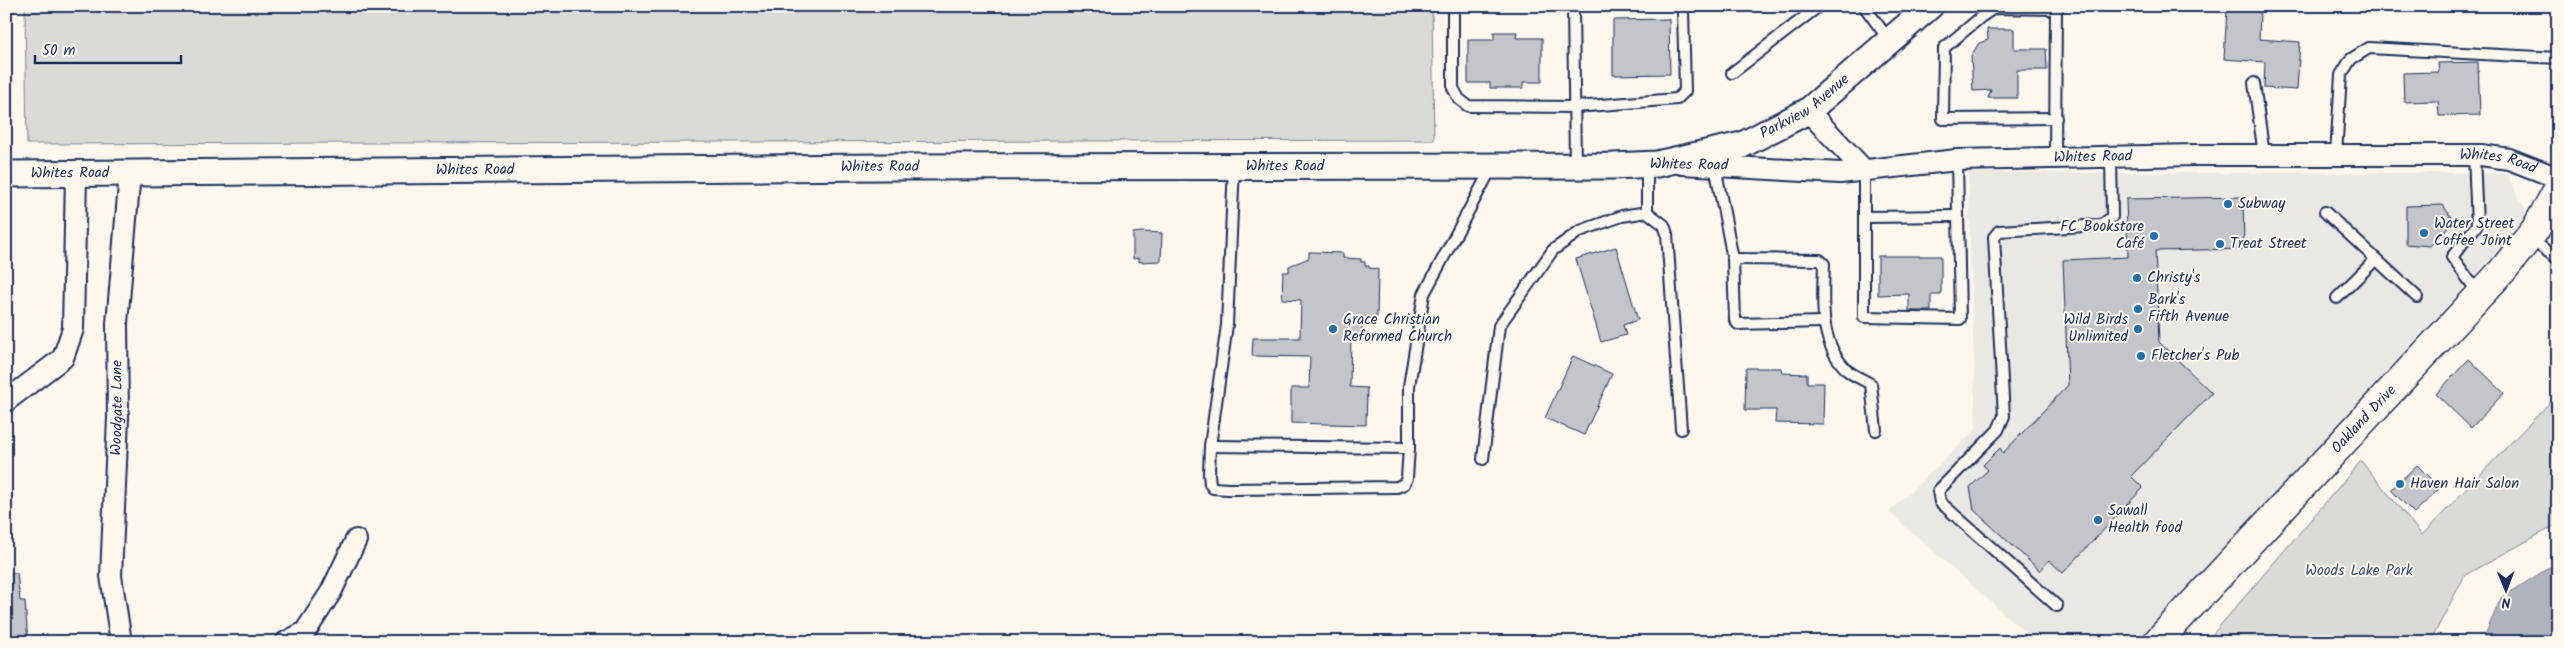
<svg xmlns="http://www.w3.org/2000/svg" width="2564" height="648" font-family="Kalam,sans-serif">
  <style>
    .built { fill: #eae8e2 }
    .green { fill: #dadad7; stroke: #7a849a }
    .water { fill: #afb3bb; stroke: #747e96 }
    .building { fill: #c3c5c9; stroke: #1b2f5e }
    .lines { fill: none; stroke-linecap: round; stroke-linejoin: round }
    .service-casing { stroke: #1b2f5e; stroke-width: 14 }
    .minor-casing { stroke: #1b2f5e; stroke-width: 24 }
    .tertiary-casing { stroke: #1b2f5e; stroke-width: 29 }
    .secondary-casing { stroke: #1b2f5e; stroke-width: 31 }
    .service { stroke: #fbf7ec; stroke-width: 10 }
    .minor { stroke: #fbf7ec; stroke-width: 20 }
    .tertiary { stroke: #fbf7ec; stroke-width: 25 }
    .secondary { stroke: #fbf7ec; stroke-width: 28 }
    .poi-dot { fill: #1f6fb2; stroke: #fbf7ec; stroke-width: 2 }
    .labels { text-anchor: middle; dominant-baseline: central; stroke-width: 4; stroke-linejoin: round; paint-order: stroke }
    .street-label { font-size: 15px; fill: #1b2f5e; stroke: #fbf7ec }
    .poi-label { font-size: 15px; fill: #1b2f5e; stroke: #fbf7ec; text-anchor: start }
    .park-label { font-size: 15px; fill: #415176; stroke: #fbf7ec }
  </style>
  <rect width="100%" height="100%" fill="#fbf7ec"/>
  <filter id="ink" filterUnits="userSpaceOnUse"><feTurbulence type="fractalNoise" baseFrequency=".02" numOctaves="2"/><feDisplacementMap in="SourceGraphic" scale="10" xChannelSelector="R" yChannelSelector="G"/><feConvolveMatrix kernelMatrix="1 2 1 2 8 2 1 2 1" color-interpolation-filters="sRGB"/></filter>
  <g filter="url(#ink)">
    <!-- built -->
    <polygon class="built" points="1968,173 2506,173 2529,216 2140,642 2036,642 1889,512 1976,430"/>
    <!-- green -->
    <g class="green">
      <polygon points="25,6 1432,6 1434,140 27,144"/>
      <polygon points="2558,394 2558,524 2465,575 2430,642 2206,642 2361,461 2422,535"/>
    </g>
    <!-- water -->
    <polygon class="water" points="2558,562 2558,642 2482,642 2501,598"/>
    <!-- building -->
    <g class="building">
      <polygon points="2227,9 2260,11 2259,39 2300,42 2297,90 2264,88 2265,62 2224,59"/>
      <polygon points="1669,19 1670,74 1613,75 1613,20"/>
      <polygon points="1987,29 2014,29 2014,49 2046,49 2047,70 2017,70 2017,98 1988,98 1991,90 1973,91 1971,56 1979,43 1988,40"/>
      <polygon points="1494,32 1517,32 1516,38 1542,38 1542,82 1523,82 1523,88 1490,88 1490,83 1468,83 1468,40 1494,40"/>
      <polygon points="2478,62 2480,115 2439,116 2438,101 2404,102 2403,73 2439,72 2438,63"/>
      <polygon points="2243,197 2244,249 2155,251 2159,342 2212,393 2131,476 2143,488 2063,573 2049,560 2040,571 1974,510 1970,487 1988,470 1983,465 2000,448 2003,453 2068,385 2063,260 2128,257 2126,199"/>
      <polygon points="2443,205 2454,222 2430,246 2406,244 2406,206"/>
      <polygon points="1142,232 1162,233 1161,261 1139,262 1139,258 1133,259 1133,233"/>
      <polygon points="1616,247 1638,320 1623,325 1626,335 1601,342 1576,259"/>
      <polygon points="1309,252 1343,253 1343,258 1361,259 1361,262 1365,262 1365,266 1369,266 1369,268 1378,269 1377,317 1362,317 1362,334 1351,334 1350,387 1367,388 1366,425 1291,423 1291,388 1309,388 1310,357 1252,356 1253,338 1300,338 1301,300 1282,299 1283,272 1289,272 1289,266 1309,258"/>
      <polygon points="1878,256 1941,256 1941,295 1931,295 1931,311 1909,311 1909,294 1878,295"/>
      <polygon points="1573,356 1612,374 1584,435 1545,418"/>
      <polygon points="2469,359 2504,393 2471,428 2436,394"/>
      <polygon points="1746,368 1781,368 1782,373 1807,374 1807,383 1824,383 1823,424 1775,423 1776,410 1745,410"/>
      <polygon points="2417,465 2440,488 2414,513 2391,490"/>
      <polygon points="6,573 17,573 20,601 25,601 28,642 6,642"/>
    </g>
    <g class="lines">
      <!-- service casing -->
      <g class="service-casing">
        <g id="service">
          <polyline points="1453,6 1453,88 1459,99 1468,106 1575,107 1677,99 1685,91 1683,10 1678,6"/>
          <polyline points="1573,6 1575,166"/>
          <polyline points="1864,6 1889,40"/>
          <polyline points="1732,73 1819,6"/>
          <polyline points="2254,83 2264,155"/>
          <polyline points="2056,118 1943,119 1944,48 1981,17 1994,8 2057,9"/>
          <polyline points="2336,155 2341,75 2351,59 2369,48 2558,58"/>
          <polyline points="2474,155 2477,225 2452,257 2479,294"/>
          <polyline points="2055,158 2056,6"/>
          <polyline points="1647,164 1647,212"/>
          <polyline points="1234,166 1227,325 1210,446 1209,474 1210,484 1213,488 1228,489 1397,487 1404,484 1407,478 1409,448 1409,386 1424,294 1492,167"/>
          <polyline points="1715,166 1733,259 1735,320 1738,324 1823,322"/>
          <polyline points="1864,170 1864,317 1960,319 1957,160"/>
          <polyline points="2325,212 2417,297"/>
          <polyline points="1864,217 1958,216"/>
          <polyline points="2529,238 2558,259"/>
          <path d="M1733,259L1820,260L1824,264C1823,301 1818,343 1848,371C1854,376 1864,380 1871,384L1876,430"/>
          <polyline points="2337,298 2376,259"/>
          <polyline points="1210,446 1409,448"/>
          <polyline points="1483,459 1499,326 1553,250 1580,231 1622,216 1647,212 1664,225 1667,234 1681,429"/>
          <polyline points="2057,606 1940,502 1938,491 1998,430 2004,416 1994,237 1999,231 2102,225 2112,217 2111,157"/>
        </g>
      </g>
      <!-- minor casing -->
      <g class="minor-casing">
        <g id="minor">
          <polyline points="1808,111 1864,170"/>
          <path id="s1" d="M1682,164L1840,173L1957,160L2196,155H2481L2509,159L2558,178"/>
          <polyline points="6,401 63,358 73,329 76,174"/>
          <path id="s2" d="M121,642L111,576L118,418L117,323L130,173"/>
          <polyline points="286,642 305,632 331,592 356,540"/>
        </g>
      </g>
      <!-- tertiary casing -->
      <g class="tertiary-casing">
        <g id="tertiary">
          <path id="s3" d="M6,174L885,167L1613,166L1657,164L1742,145L1769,131L1808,111L1930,6"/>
        </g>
      </g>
      <!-- secondary casing -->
      <g class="secondary-casing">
        <g id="secondary">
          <path id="s4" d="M2157,642L2503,270L2535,230L2558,189"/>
        </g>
      </g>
      <!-- service -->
      <use href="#service" class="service"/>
      <!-- minor -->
      <use href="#minor" class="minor"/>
      <!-- tertiary -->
      <use href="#tertiary" class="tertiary"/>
      <!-- secondary -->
      <use href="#secondary" class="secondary"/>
    </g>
  </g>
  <!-- markers -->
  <g class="poi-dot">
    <circle cx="2228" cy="204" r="5"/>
    <circle cx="2424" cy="233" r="5"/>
    <circle cx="2154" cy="236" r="5"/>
    <circle cx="2220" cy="244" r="5"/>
    <circle cx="2137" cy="278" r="5"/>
    <circle cx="2138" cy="309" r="5"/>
    <circle cx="1333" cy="329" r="5"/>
    <circle cx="2138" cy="329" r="5"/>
    <circle cx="2141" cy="356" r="5"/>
    <circle cx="2400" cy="484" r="5"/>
    <circle cx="2098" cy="520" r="5"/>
  </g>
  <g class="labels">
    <!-- street labels -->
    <g class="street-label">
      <text stroke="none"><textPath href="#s3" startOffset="1812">Parkview Avenue</textPath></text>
      <text stroke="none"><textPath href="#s1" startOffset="412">Whites Road</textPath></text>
      <text stroke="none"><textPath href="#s1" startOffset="818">Whites Road</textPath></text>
      <text transform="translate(1689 165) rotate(1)">Whites Road</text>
      <text stroke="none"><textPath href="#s3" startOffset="1279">Whites Road</textPath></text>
      <text stroke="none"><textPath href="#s3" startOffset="874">Whites Road</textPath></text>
      <text stroke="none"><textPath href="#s3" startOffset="469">Whites Road</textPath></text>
      <text stroke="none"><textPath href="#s3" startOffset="64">Whites Road</textPath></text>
      <text stroke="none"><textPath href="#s2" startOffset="235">Woodgate Lane</textPath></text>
      <text stroke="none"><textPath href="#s4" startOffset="304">Oakland Drive</textPath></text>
    </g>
    <!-- poi labels -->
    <g class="poi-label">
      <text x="2238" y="204">Subway</text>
      <text x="2434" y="224">Water Street<tspan x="2434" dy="17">Coffee Joint</tspan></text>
      <text x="2144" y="227" text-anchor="end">FC Bookstore<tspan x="2144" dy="17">Café</tspan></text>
      <text x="2230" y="244">Treat Street</text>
      <text x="2147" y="278">Christy's</text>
      <text x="2148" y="300">Bark's<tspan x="2148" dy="17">Fifth Avenue</tspan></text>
      <text x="1343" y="320">Grace Christian<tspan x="1343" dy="17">Reformed Church</tspan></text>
      <text x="2128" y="320" text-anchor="end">Wild Birds<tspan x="2128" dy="17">Unlimited</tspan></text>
      <text x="2151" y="356">Fletcher's Pub</text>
      <text x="2410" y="484">Haven Hair Salon</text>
      <text x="2108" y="511">Sawall<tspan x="2108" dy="17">Health food</tspan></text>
    </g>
    <!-- park labels -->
    <g class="park-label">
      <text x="2359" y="571">Woods Lake Park</text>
    </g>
  </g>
  <!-- margin -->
  <rect width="2564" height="648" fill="none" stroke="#fbf7ec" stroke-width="25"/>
  <rect x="12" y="12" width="2539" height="623" fill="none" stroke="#1b2f5e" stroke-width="2" filter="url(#ink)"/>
  <!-- north arrow -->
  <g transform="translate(2506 590) rotate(179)" stroke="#fbf7ec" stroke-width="4" paint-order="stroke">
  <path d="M0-4L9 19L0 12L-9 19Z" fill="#1b2f5e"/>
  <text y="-8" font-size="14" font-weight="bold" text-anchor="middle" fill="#1b2f5e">N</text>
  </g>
  <!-- scale -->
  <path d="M35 55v8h146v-8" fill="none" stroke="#1b2f5e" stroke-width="2.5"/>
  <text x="42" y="55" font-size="15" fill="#1b2f5e" stroke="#fbf7ec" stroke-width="4" paint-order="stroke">50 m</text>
</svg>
